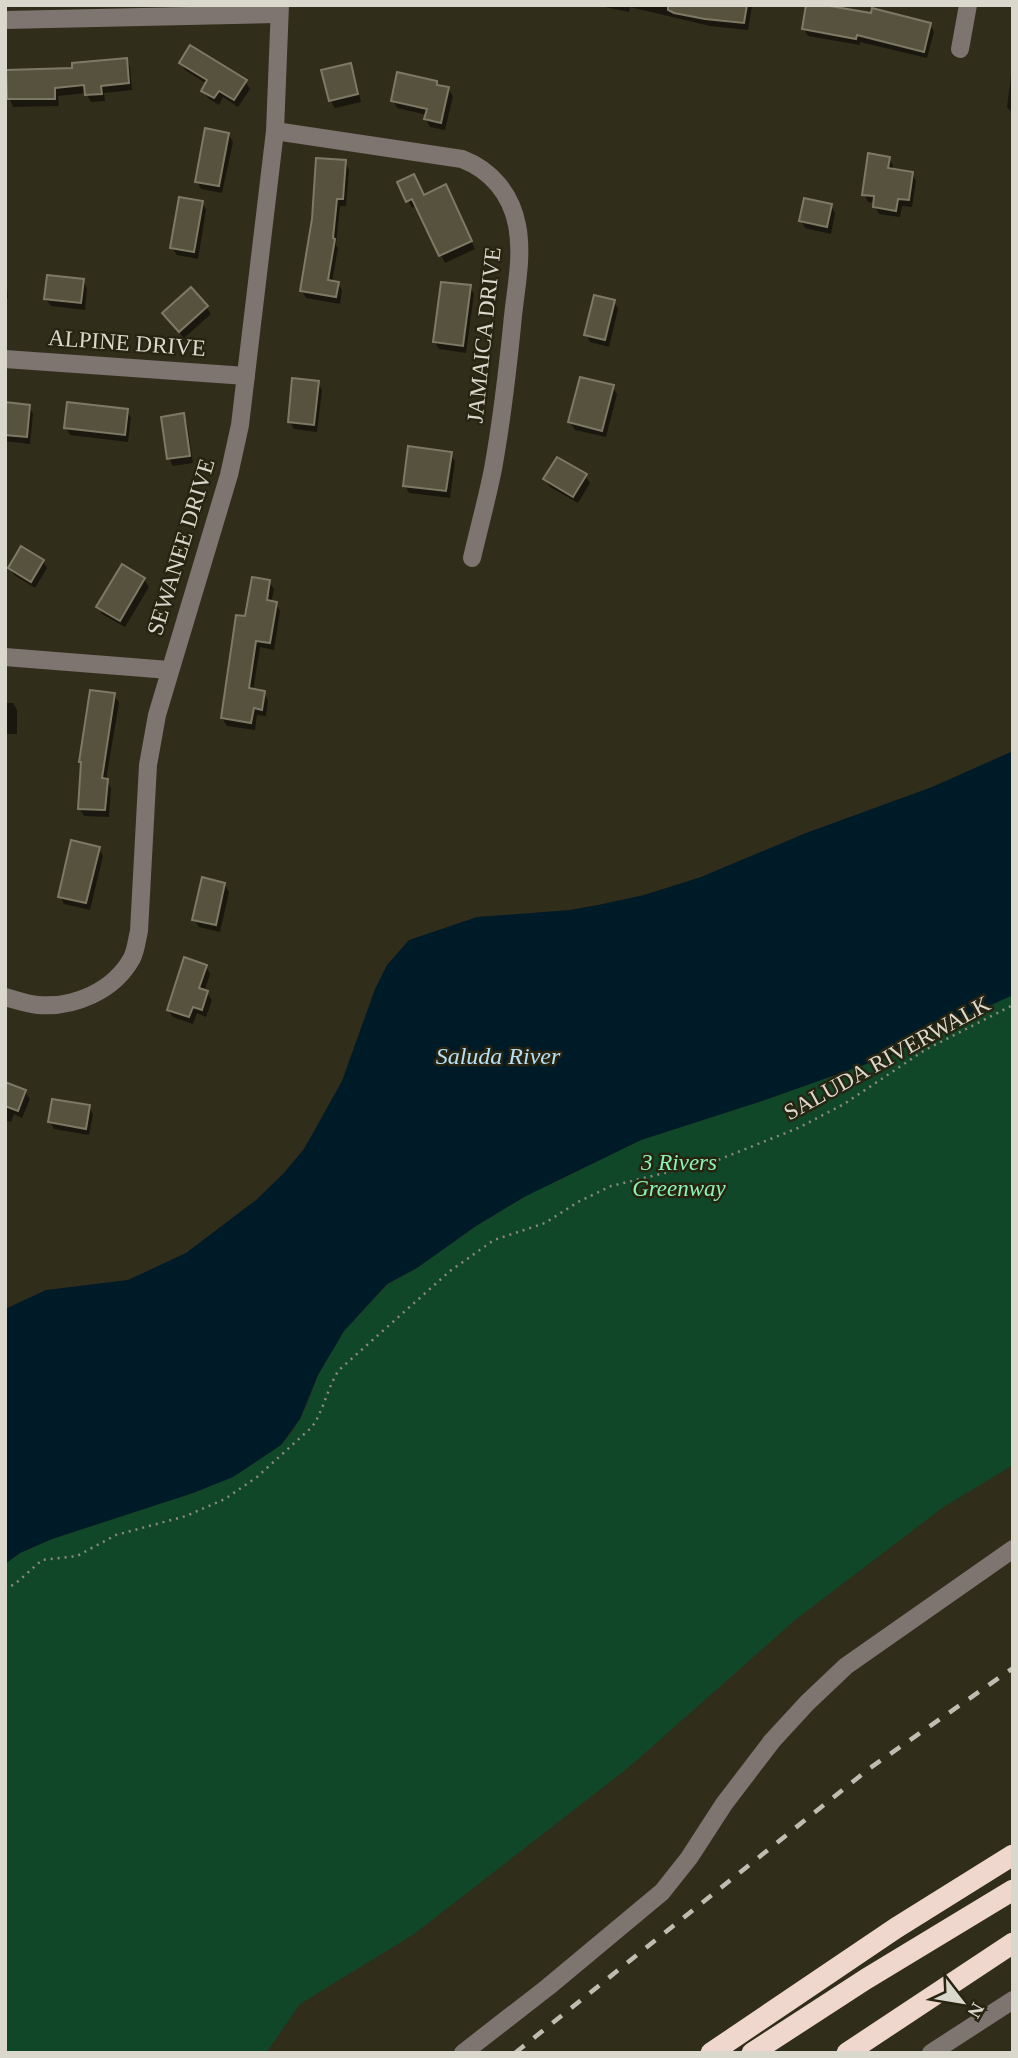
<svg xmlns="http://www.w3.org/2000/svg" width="1018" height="2058" font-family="Georgia,serif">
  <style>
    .green { fill: #104729 }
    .water { fill: #001b28 }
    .shadow { fill: #0007 }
    .building { fill: #56523e; stroke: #7d7964; stroke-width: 2 }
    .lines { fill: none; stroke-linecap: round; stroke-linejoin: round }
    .path { stroke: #8d8a7c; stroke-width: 2.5; stroke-dasharray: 2 5; stroke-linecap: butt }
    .minor { stroke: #7e7470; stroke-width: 18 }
    .highway { stroke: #f0d7cd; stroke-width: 21 }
    .rail { stroke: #bfbdb1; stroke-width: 4.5; stroke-dasharray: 12 12; stroke-linecap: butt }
    .labels { text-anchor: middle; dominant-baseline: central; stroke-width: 5; stroke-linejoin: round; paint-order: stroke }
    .street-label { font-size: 23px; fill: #dad8cd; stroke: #272412 }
    .park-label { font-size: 23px; font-style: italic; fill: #8bf5b4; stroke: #272412 }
    .water-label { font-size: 24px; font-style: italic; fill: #b5e0f6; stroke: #272412 }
  </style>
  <rect width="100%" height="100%" fill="#312d1b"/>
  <!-- green -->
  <polygon class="green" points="1013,995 1013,1465 942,1508 795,1620 629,1767 414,1934 300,2004 266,2053 5,2053 5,1564 20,1553 52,1539 193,1493 233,1477 281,1445 293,1431 306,1407 318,1375 344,1331 388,1284 417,1268 476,1226 526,1196 641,1140 762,1101 889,1056 938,1029"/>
  <!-- water -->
  <polygon class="water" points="1013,751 1013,995 938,1029 889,1056 762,1101 641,1140 526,1196 476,1226 417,1268 387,1284 344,1331 318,1375 300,1419 281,1445 233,1477 193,1493 52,1539 20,1553 5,1564 5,1309 46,1290 128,1280 186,1253 256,1200 283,1174 304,1149 342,1081 375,989 387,965 409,940 477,917 570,910 598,905 644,895 701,877 806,833 932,787"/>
  <!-- shadow -->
  <g class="shadow">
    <polygon points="595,5 751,5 752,6 748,30 710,26 630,7 629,12"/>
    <polygon points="872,15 930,24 934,32 927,58 860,42 860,45 808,36 804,29"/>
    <polygon points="126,60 130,67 132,90 104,93 105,101 91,102 86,93 58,96 59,106 13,107 9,97 5,98 5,72 74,70"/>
    <polygon points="1013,60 1013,114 1007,107"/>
    <polygon points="181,63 245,81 250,89 238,107 223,97 219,105 208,98 203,91 207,84 185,70"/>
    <polygon points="350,65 354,72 361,102 335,108 330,100"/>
    <polygon points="436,82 439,87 448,89 453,96 445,130 430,127 426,119 427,115 397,108 393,100"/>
    <polygon points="228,134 233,142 222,193 201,189 197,181"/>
    <polygon points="889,158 893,166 892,170 912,173 916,181 912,207 902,206 900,217 879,214 875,207 875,203 868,202 864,194"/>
    <polygon points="345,162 349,170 346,206 340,206 336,245 338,248 332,282 338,283 342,291 340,304 306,298 302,291"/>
    <polygon points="399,183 424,197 450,194 475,249 445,263 417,206 412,208"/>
    <polygon points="202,202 206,210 198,259 177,255 172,248"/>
    <polygon points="831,206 835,213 831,234 805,228 801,220"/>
    <polygon points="5,268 8,298 5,298"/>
    <polygon points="83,281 87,288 85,310 51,306 46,299"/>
    <polygon points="470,287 474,294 466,353 439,349 435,342"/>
    <polygon points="614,302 618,309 609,347 590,342 586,334"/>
    <polygon points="206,307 211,314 184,338 169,320"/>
    <polygon points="318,382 322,390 317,432 294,429 290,422"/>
    <polygon points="612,386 617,394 606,437 575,430 570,422"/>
    <polygon points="5,404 29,406 33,414 30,444 5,441"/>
    <polygon points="127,411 131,418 128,442 70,435 66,428"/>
    <polygon points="183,415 187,423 193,463 173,466 169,458"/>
    <polygon points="450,454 455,461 450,498 409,493 405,485"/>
    <polygon points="585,476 590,483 578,503 550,487 545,479"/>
    <polygon points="43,561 47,568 35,588 14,575 10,568"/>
    <polygon points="144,579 149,587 125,627 102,614 98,607"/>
    <polygon points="269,582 274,589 271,603 276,604 280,611 274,650 260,647 253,691 264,693 268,700 266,716 257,715 255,730 227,726 222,718 246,618"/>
    <polygon points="114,695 119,703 106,780 111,788 109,817 84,816 79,808 82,765 80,762"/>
    <polygon points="5,703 13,703 17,710 17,734 5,734"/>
    <polygon points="99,848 103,856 90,910 64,904 60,896"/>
    <polygon points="224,884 229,892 220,932 199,927 194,919"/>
    <polygon points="206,966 210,974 204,992 207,993 212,1000 206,1017 197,1013 193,1024 173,1017 168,1010"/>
    <polygon points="5,1083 25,1092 30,1099 22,1118 14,1114 11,1122 5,1120"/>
    <polygon points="89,1107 93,1114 89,1135 54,1129 50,1122"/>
  </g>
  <!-- building -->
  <g class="building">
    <polygon points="668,5 747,5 744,23 705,19 674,13 668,10"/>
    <polygon points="806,5 824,5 871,13 872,8 931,23 924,52 857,35 856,39 802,29"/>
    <polygon points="190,45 247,80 234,100 219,91 214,98 201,91 207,80 179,63"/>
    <polygon points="127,58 129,83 101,86 102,94 85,95 84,85 55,88 55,99 7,99 6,70 72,68 72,63"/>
    <polygon points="351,63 358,94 329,101 321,70"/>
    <polygon points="397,72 437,81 437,85 449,87 441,123 424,119 427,109 391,101"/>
    <polygon points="205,128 229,133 219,186 195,182"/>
    <polygon points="868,153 890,157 888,168 913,172 909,200 898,199 896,211 873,207 874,196 862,195"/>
    <polygon points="316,158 346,160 343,199 337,199 333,238 335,239 328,280 339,282 336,297 300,291 312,219"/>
    <polygon points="414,174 424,195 446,184 472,241 439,256 412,199 406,202 397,182"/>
    <polygon points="179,197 203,201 194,252 170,248"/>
    <polygon points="804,198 832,204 827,227 799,221"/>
    <polygon points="47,275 84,279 81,303 44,299"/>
    <polygon points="441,282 471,285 463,346 433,342"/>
    <polygon points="191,287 208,306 179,332 162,313"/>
    <polygon points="594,295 615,300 605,340 584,335"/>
    <polygon points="580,377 614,385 602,431 568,422"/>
    <polygon points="292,378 319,381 314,425 288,422"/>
    <polygon points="5,402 30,405 27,437 5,435"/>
    <polygon points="67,402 128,409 125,435 64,428"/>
    <polygon points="184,413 190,456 167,459 161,417"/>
    <polygon points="408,446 452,452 446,491 403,486"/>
    <polygon points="557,457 587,474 573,497 543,479"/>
    <polygon points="21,546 44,560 31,582 8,568"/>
    <polygon points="122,564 145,578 120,621 96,607"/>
    <polygon points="252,577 270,580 267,600 277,602 270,643 256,641 249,688 265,691 262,710 254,708 251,723 221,718 236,615 245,616"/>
    <polygon points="90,690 115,693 102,778 108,779 105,810 78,809 81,762 79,762"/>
    <polygon points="71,840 100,847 86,903 58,897"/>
    <polygon points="202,877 225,883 216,925 192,920"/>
    <polygon points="184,957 207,965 199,988 208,991 202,1010 193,1007 189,1017 167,1010"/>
    <polygon points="5,1082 26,1090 18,1111 5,1106"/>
    <polygon points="52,1099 90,1105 86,1129 48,1122"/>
  </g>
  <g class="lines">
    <!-- path -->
    <path class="path" d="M5,1589L15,1584L42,1560L77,1556L116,1535L186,1516L225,1499L257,1477L312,1427C324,1410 327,1388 339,1370L450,1271L494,1240L545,1223L578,1202L611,1186L718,1160L798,1128L844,1104L925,1050L1013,1005"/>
    <!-- minor -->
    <g class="minor">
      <polyline points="5,20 278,14"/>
      <polyline points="960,49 968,5"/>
      <path d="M275,131L462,159C491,170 511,194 517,225C523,255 516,287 513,316C508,367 502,419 493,469C487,499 479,528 472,558"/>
      <polyline points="5,359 246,376"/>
      <polyline points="5,657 169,670"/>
      <path d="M5,997C16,1000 27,1004 38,1005C74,1008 114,991 132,958C136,950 137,939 139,931L148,765L157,715L229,475L240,425L275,131L280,5"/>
      <polyline points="463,2053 548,1987 662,1892 689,1858 724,1804 772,1741 807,1703 846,1666 1013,1549"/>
      <polyline points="931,2053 1013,2000"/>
    </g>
    <!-- highway -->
    <g class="highway">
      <polyline points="711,2053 896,1928 1013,1855"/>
      <polyline points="752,2053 866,1979 1013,1890"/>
      <polyline points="847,2053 1013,1943"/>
    </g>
    <!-- rail -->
    <polyline class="rail" points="515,2053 870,1768 1013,1668"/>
  </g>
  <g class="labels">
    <!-- street labels -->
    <g class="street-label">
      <text transform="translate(484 335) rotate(-84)">JAMAICA DRIVE</text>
      <text transform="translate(127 343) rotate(4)">ALPINE DRIVE</text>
      <text transform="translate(181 547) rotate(-73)">SEWANEE DRIVE</text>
      <text transform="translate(887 1058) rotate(-29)">SALUDA RIVERWALK</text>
    </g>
    <!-- park labels -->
    <g class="park-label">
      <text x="679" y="1162">3 Rivers<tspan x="679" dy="26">Greenway</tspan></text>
    </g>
    <!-- water labels -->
    <g class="water-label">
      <text x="498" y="1056">Saluda River</text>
    </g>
  </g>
  <!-- border -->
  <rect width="1018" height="2058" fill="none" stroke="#dad8cd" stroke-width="14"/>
  <!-- north arrow -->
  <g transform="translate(962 2002) rotate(121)" stroke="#272412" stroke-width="5" paint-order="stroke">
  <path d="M0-5L12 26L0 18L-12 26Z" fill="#dad8cd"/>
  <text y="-10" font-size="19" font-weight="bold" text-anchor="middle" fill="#dad8cd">N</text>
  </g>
</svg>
